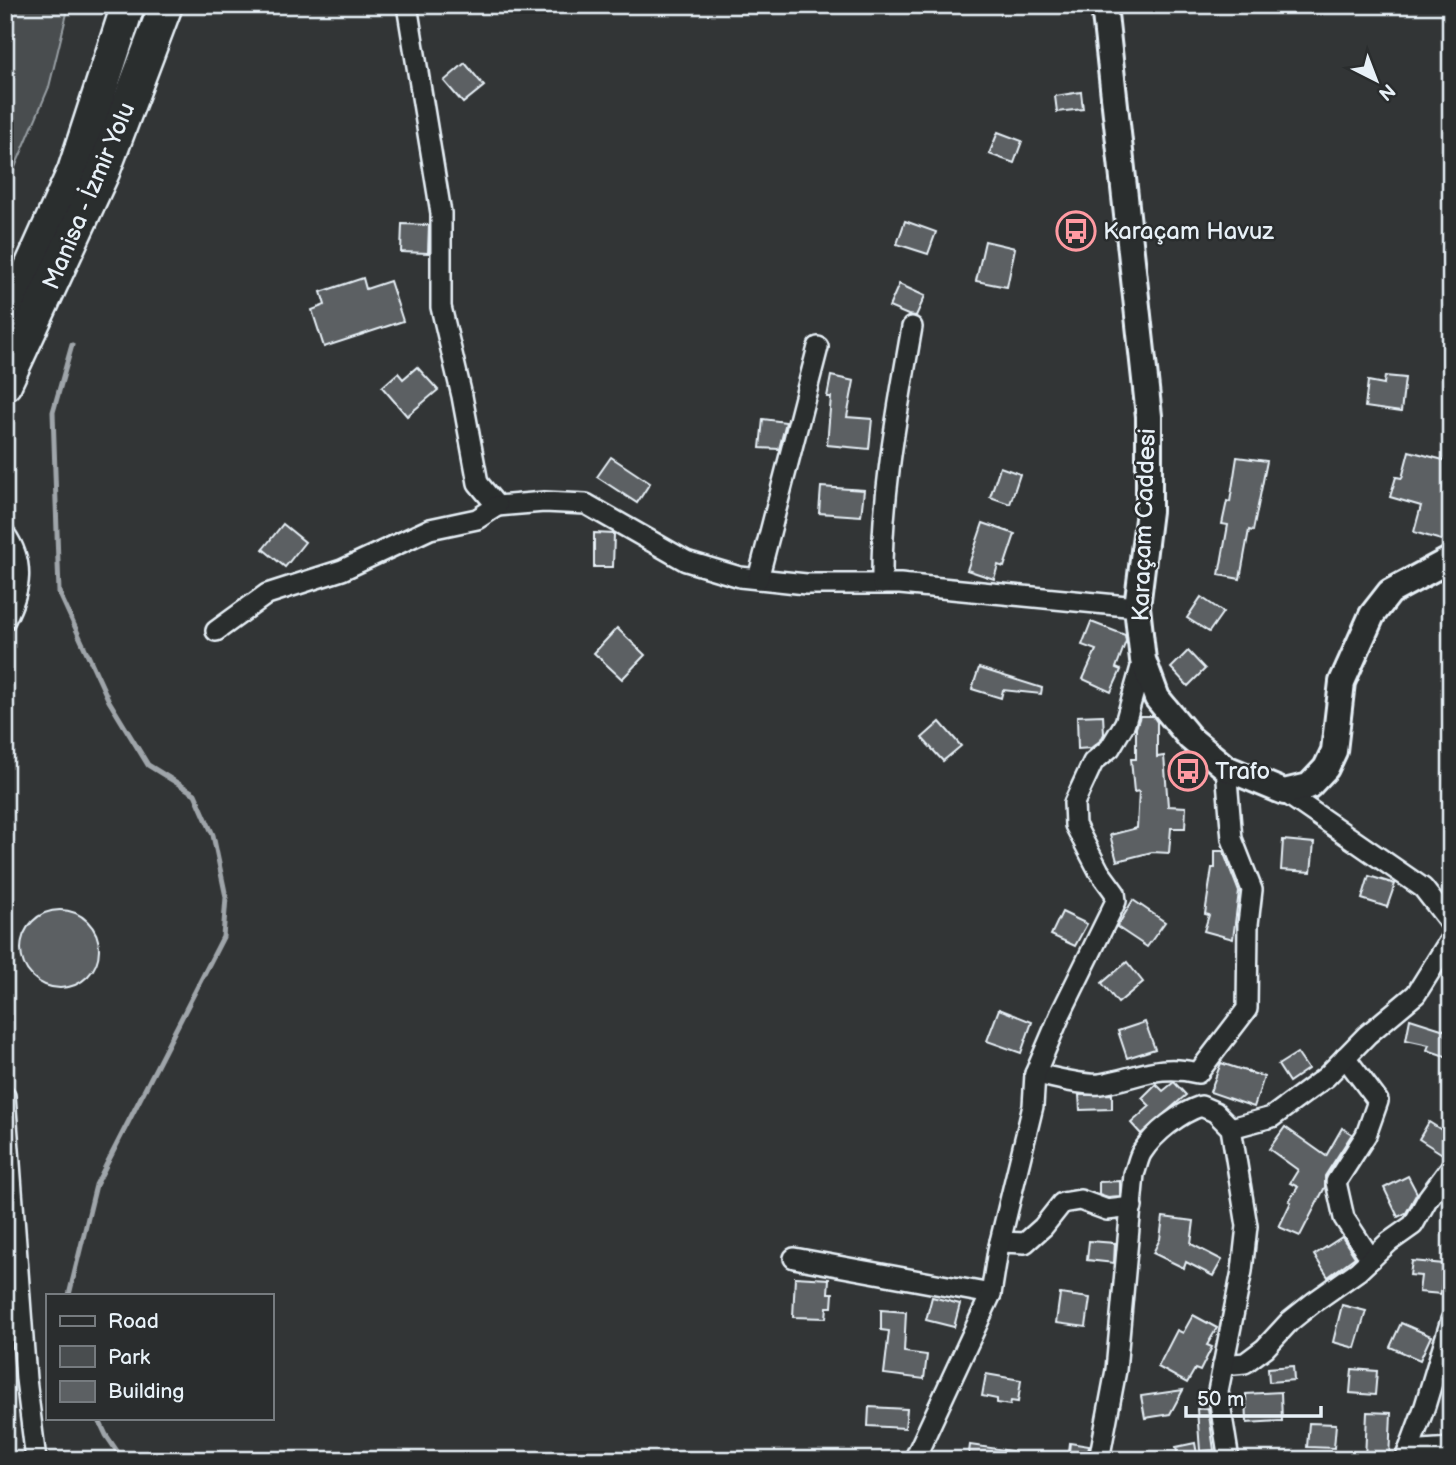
<svg xmlns="http://www.w3.org/2000/svg" width="1456" height="1465" font-family="'Balsamiq Sans',sans-serif">
  <style>
    .green { fill: #494d4f; stroke: #989fa4; stroke-width: 2 }
    .lines { fill: none; stroke-linecap: round; stroke-linejoin: round }
    .stream { stroke: #9fa5aa; stroke-width: 5 }
    .building { fill: #5c6063; stroke: #e8f1f8; stroke-width: 2 }
    .minor-casing { stroke: #e8f1f8; stroke-width: 24 }
    .tertiary-casing { stroke: #e8f1f8; stroke-width: 30 }
    .trunk-casing { stroke: #e8f1f8; stroke-width: 37 }
    .minor { stroke: #2a2d2e; stroke-width: 19 }
    .tertiary { stroke: #2a2d2e; stroke-width: 24 }
    .trunk { stroke: #2a2d2e; stroke-width: 32 }
    .labels { text-anchor: middle; dominant-baseline: central; stroke-width: 5; stroke-linejoin: round; paint-order: stroke }
    .street-label { font-size: 24px; fill: #e8f1f8; stroke: #2a2d2e }
    .poi-label { font-size: 24px; fill: #e8f1f8; stroke: #2a2d2e; text-anchor: start }
  </style>
  <rect width="100%" height="100%" fill="#323536"/>
  <filter id="ink" filterUnits="userSpaceOnUse"><feTurbulence type="fractalNoise" baseFrequency=".0143" numOctaves="2"/><feDisplacementMap in="SourceGraphic" scale="14" xChannelSelector="R" yChannelSelector="G"/><feConvolveMatrix kernelMatrix="1 2 1 2 8 2 1 2 1" color-interpolation-filters="sRGB"/></filter>
  <g filter="url(#ink)">
    <!-- green -->
    <polygon class="green" points="5,5 69,5 49,87 5,191"/>
    <g class="lines">
      <!-- stream -->
      <g class="stream">
        <polyline points="69,1295 96,1185 223,937 226,897 213,835 195,794 148,765 109,701 59,592 53,412 72,345"/>
        <polyline points="98,1418 106,1435 123,1460"/>
      </g>
    </g>
    <!-- building -->
    <g class="building">
      <polygon points="465,63 484,86 463,103 444,81"/>
      <polygon points="1081,92 1083,109 1057,112 1055,96"/>
      <polygon points="998,132 1022,141 1014,163 989,154"/>
      <polygon points="905,221 936,232 928,254 897,244"/>
      <polygon points="402,224 429,225 428,253 401,252"/>
      <polygon points="985,241 1015,248 1007,287 976,281"/>
      <polygon points="363,278 366,289 390,281 403,321 324,347 312,310 325,305 321,292"/>
      <polygon points="899,284 925,296 916,316 908,315 889,307"/>
      <polygon points="417,367 438,390 407,416 382,387 398,373 403,379"/>
      <polygon points="831,376 854,381 847,417 872,419 869,449 827,445 831,397 827,397"/>
      <polygon points="1385,376 1405,378 1401,412 1365,407 1368,381 1384,384"/>
      <polygon points="763,419 786,422 779,449 760,448"/>
      <polygon points="1409,451 1451,462 1444,488 1451,490 1451,533 1448,542 1414,532 1421,506 1390,497 1396,477 1402,478"/>
      <polygon points="611,457 650,483 637,503 597,477"/>
      <polygon points="1237,457 1267,461 1253,531 1249,530 1240,579 1219,575 1228,525 1222,524 1227,501 1230,502"/>
      <polygon points="1000,467 1020,474 1010,504 990,497"/>
      <polygon points="821,487 864,490 861,516 819,513"/>
      <polygon points="983,523 1015,534 1004,567 998,565 994,579 967,570"/>
      <polygon points="283,524 305,542 285,567 263,549"/>
      <polygon points="594,533 614,534 613,567 594,567"/>
      <polygon points="1201,597 1223,612 1209,632 1187,618"/>
      <polygon points="1091,622 1125,635 1126,641 1116,668 1121,670 1111,692 1083,679 1096,650 1082,645"/>
      <polygon points="617,628 645,655 622,679 594,653"/>
      <polygon points="1188,651 1205,669 1188,686 1171,668"/>
      <polygon points="979,668 1042,688 1041,694 1003,690 1001,698 972,689"/>
      <polygon points="1103,715 1104,734 1101,740 1091,748 1078,749 1077,716"/>
      <polygon points="1140,716 1153,716 1157,722 1157,757 1164,756 1168,806 1186,807 1185,828 1171,828 1169,853 1152,852 1117,861 1110,835 1137,828 1139,791 1134,792 1131,759 1136,759 1136,728"/>
      <polygon points="940,722 961,746 943,761 922,738"/>
      <polygon points="1283,840 1314,843 1311,872 1281,870"/>
      <polygon points="1215,851 1223,851 1239,892 1233,939 1204,931 1209,915 1205,914 1212,868 1215,868"/>
      <polygon points="1369,876 1395,884 1387,907 1362,899"/>
      <polygon points="1133,900 1165,922 1147,947 1117,927"/>
      <circle cx="60" cy="949" r="39"/>
      <polygon points="1062,912 1087,924 1075,946 1051,935"/>
      <polygon points="1127,962 1143,982 1118,1003 1102,983"/>
      <polygon points="999,1009 1032,1022 1021,1053 987,1041"/>
      <polygon points="1410,1019 1451,1032 1451,1058 1427,1050 1429,1045 1406,1040"/>
      <polygon points="1145,1022 1155,1049 1127,1058 1118,1031"/>
      <polygon points="1297,1053 1308,1069 1289,1082 1278,1065"/>
      <polygon points="1221,1063 1264,1077 1254,1107 1210,1092"/>
      <polygon points="1174,1082 1186,1095 1141,1134 1131,1123 1150,1106 1142,1098 1156,1084 1163,1091"/>
      <polygon points="1112,1094 1112,1109 1080,1110 1079,1095"/>
      <polygon points="1429,1122 1451,1136 1451,1145 1444,1155 1419,1139"/>
      <polygon points="1285,1127 1326,1156 1342,1128 1352,1134 1325,1176 1325,1187 1300,1236 1279,1227 1291,1202 1289,1201 1298,1187 1290,1183 1298,1170 1269,1149"/>
      <polygon points="1408,1176 1417,1193 1406,1213 1398,1217 1384,1188"/>
      <polygon points="1120,1181 1120,1196 1108,1197 1099,1194 1099,1182"/>
      <polygon points="1163,1217 1194,1221 1191,1244 1222,1260 1213,1276 1186,1262 1184,1268 1153,1253 1160,1239"/>
      <polygon points="1342,1237 1355,1257 1328,1277 1314,1255"/>
      <polygon points="1089,1241 1115,1243 1114,1263 1087,1260"/>
      <polygon points="1412,1261 1444,1264 1441,1294 1419,1292 1421,1276 1410,1275"/>
      <polygon points="795,1277 829,1279 828,1293 833,1293 832,1307 827,1307 826,1318 793,1317"/>
      <polygon points="1060,1294 1090,1298 1086,1327 1056,1323"/>
      <polygon points="932,1297 960,1304 954,1327 926,1320"/>
      <polygon points="1342,1305 1366,1311 1355,1348 1333,1342"/>
      <polygon points="881,1310 906,1312 904,1352 927,1355 924,1379 884,1374 889,1331 881,1330"/>
      <polygon points="1193,1315 1217,1328 1207,1345 1212,1347 1200,1371 1195,1369 1187,1383 1158,1367 1177,1330 1183,1333"/>
      <polygon points="1401,1323 1431,1336 1420,1360 1390,1347"/>
      <polygon points="1293,1366 1294,1380 1269,1382 1268,1368"/>
      <polygon points="1352,1369 1377,1371 1375,1395 1350,1393"/>
      <polygon points="986,1374 1021,1380 1018,1402 1011,1401 1010,1405 997,1403 997,1399 982,1396"/>
      <polygon points="1183,1390 1170,1414 1145,1418 1141,1396"/>
      <polygon points="1281,1392 1282,1421 1247,1423 1246,1394"/>
      <polygon points="869,1407 907,1409 905,1428 868,1426"/>
      <polygon points="1208,1408 1214,1450 1200,1451 1197,1409"/>
      <polygon points="1367,1412 1391,1413 1389,1460 1365,1460"/>
      <polygon points="1309,1423 1336,1424 1334,1448 1307,1447"/>
      <polygon points="1070,1443 1089,1446 1087,1460 1068,1460"/>
      <polygon points="1195,1443 1198,1460 1179,1460 1176,1447"/>
      <polygon points="970,1445 1012,1451 1011,1460 968,1460"/>
    </g>
    <g class="lines">
      <!-- minor casing -->
      <g class="minor-casing">
        <g id="minor">
          <polyline points="407,5 441,213 441,307 462,396 478,483 497,506 544,502 586,504 686,561 740,577 806,584 900,584 1137,607"/>
          <path d="M5,534C25,563 21,589 5,620"/>
          <polyline points="758,579 818,347"/>
          <path d="M882,584C881,495 897,414 912,327"/>
          <polyline points="216,631 267,594 342,570 430,529 477,519 497,506"/>
          <polyline points="1284,792 1423,888 1451,924"/>
          <polyline points="1345,1057 1378,1101 1366,1135 1336,1182 1344,1218 1371,1259"/>
          <path d="M1035,1074C1053,1077 1083,1086 1100,1084C1138,1078 1158,1063 1198,1073L1247,1009L1248,924L1252,890L1232,839L1226,768"/>
          <polyline points="5,1096 26,1379 36,1460"/>
          <polyline points="1231,1128 1272,1117 1326,1077 1367,1035 1416,994 1451,938"/>
          <polyline points="1000,1242 1025,1243 1043,1227 1062,1203 1080,1200 1107,1210 1132,1207"/>
          <polyline points="794,1258 991,1294"/>
          <polyline points="1223,1365 1245,1363 1265,1348 1289,1322 1314,1302 1358,1271 1389,1242 1413,1225 1428,1198 1451,1167"/>
          <polyline points="1408,1451 1451,1448"/>
          <polyline points="914,1460 991,1294 998,1250 1033,1106 1035,1074 1061,1013 1116,901 1115,893 1099,871 1075,825 1074,803 1093,762 1110,748 1125,723 1143,660"/>
          <path d="M1099,1460L1116,1370L1134,1174C1137,1167 1138,1158 1142,1152C1155,1132 1180,1113 1201,1106L1215,1112L1231,1128L1247,1226L1242,1271L1218,1391L1229,1460"/>
          <polyline points="1405,1460 1425,1406 1451,1320"/>
        </g>
      </g>
      <!-- tertiary casing -->
      <g class="tertiary-casing">
        <polyline id="tertiary" points="1104,5 1149,416 1149,511 1137,607 1143,660 1157,698 1190,738 1226,768 1284,792 1309,786 1326,768 1334,751 1342,682 1372,615 1390,592 1451,559"/>
      </g>
      <!-- trunk casing -->
      <g class="trunk-casing">
        <g id="trunk">
          <polyline points="5,325 74,171 128,5"/>
          <polyline points="5,384 103,172 166,5"/>
        </g>
      </g>
      <!-- minor -->
      <use href="#minor" class="minor"/>
      <!-- tertiary -->
      <use href="#tertiary" class="tertiary"/>
      <!-- trunk -->
      <use href="#trunk" class="trunk"/>
    </g>
  </g>
  <!-- icons -->
  <defs>
    <g id="bus-ring" transform="scale(2.0125)"><circle r="9.5" fill="#2a2d2e" stroke="#ff9aa2" stroke-width="1.5"/><path d="M-5-6H5V4H4V6H2V4H-2V6H-4V4H-5ZM-3.5-4V0h7V-4ZM-3.5 1.2v1.5H-2V1.2ZM2 1.2v1.5H3.5V1.2Z" fill="#ff9aa2"/></g>
  </defs>
  <g fill-rule="evenodd">
    <use href="#bus-ring" x="1076" y="231"/>
    <use href="#bus-ring" x="1188" y="771"/>
  </g>
  <g class="labels">
    <!-- street labels -->
    <g class="street-label">
      <text transform="translate(89 196) rotate(-67)">Manisa - İzmir Yolu</text>
      <text transform="translate(1144 525) rotate(-88)">Karaçam Caddesi</text>
    </g>
    <!-- poi labels -->
    <g class="poi-label">
      <text x="1103" y="231">Karaçam Havuz</text>
      <text x="1215" y="771">Trafo</text>
    </g>
  </g>
  <!-- margin -->
  <rect width="1456" height="1465" fill="none" stroke="#2a2d2e" stroke-width="28"/>
  <rect x="14" y="14" width="1428" height="1437" fill="none" stroke="#e8f1f8" stroke-width="2.5" filter="url(#ink)"/>
  <!-- legend -->
  <rect x="46" y="1294" width="228" height="126" fill="#2a2d2e" stroke="#767b7f" stroke-width="2"/>
  <rect x="60" y="1316" width="35" height="10" fill="#2a2d2e" stroke="#767b7f" stroke-width="2"/>
  <text x="108" y="1328" font-size="21" fill="#e8f1f8">Road</text>
  <rect x="60" y="1346" width="35" height="21" fill="#494d4f" stroke="#767b7f" stroke-width="2"/>
  <text x="108" y="1364" font-size="21" fill="#e8f1f8">Park</text>
  <rect x="60" y="1381" width="35" height="21" fill="#5c6063" stroke="#767b7f" stroke-width="2"/>
  <text x="108" y="1398" font-size="21" fill="#e8f1f8">Building</text>
  <!-- north arrow -->
  <g transform="translate(1376 80) rotate(138)" stroke="#2a2d2e" stroke-width="5" paint-order="stroke">
  <path d="M0-5L12 26L0 18L-12 26Z" fill="#e8f1f8"/>
  <text y="-10" font-size="19" font-weight="bold" text-anchor="middle" fill="#e8f1f8">N</text>
  </g>
  <!-- scale -->
  <path d="M1186 1406v10h135v-10" fill="none" stroke="#e8f1f8" stroke-width="3.5"/>
  <text x="1197" y="1406" font-size="21" fill="#e8f1f8" stroke="#2a2d2e" stroke-width="5" paint-order="stroke">50 m</text>
</svg>
